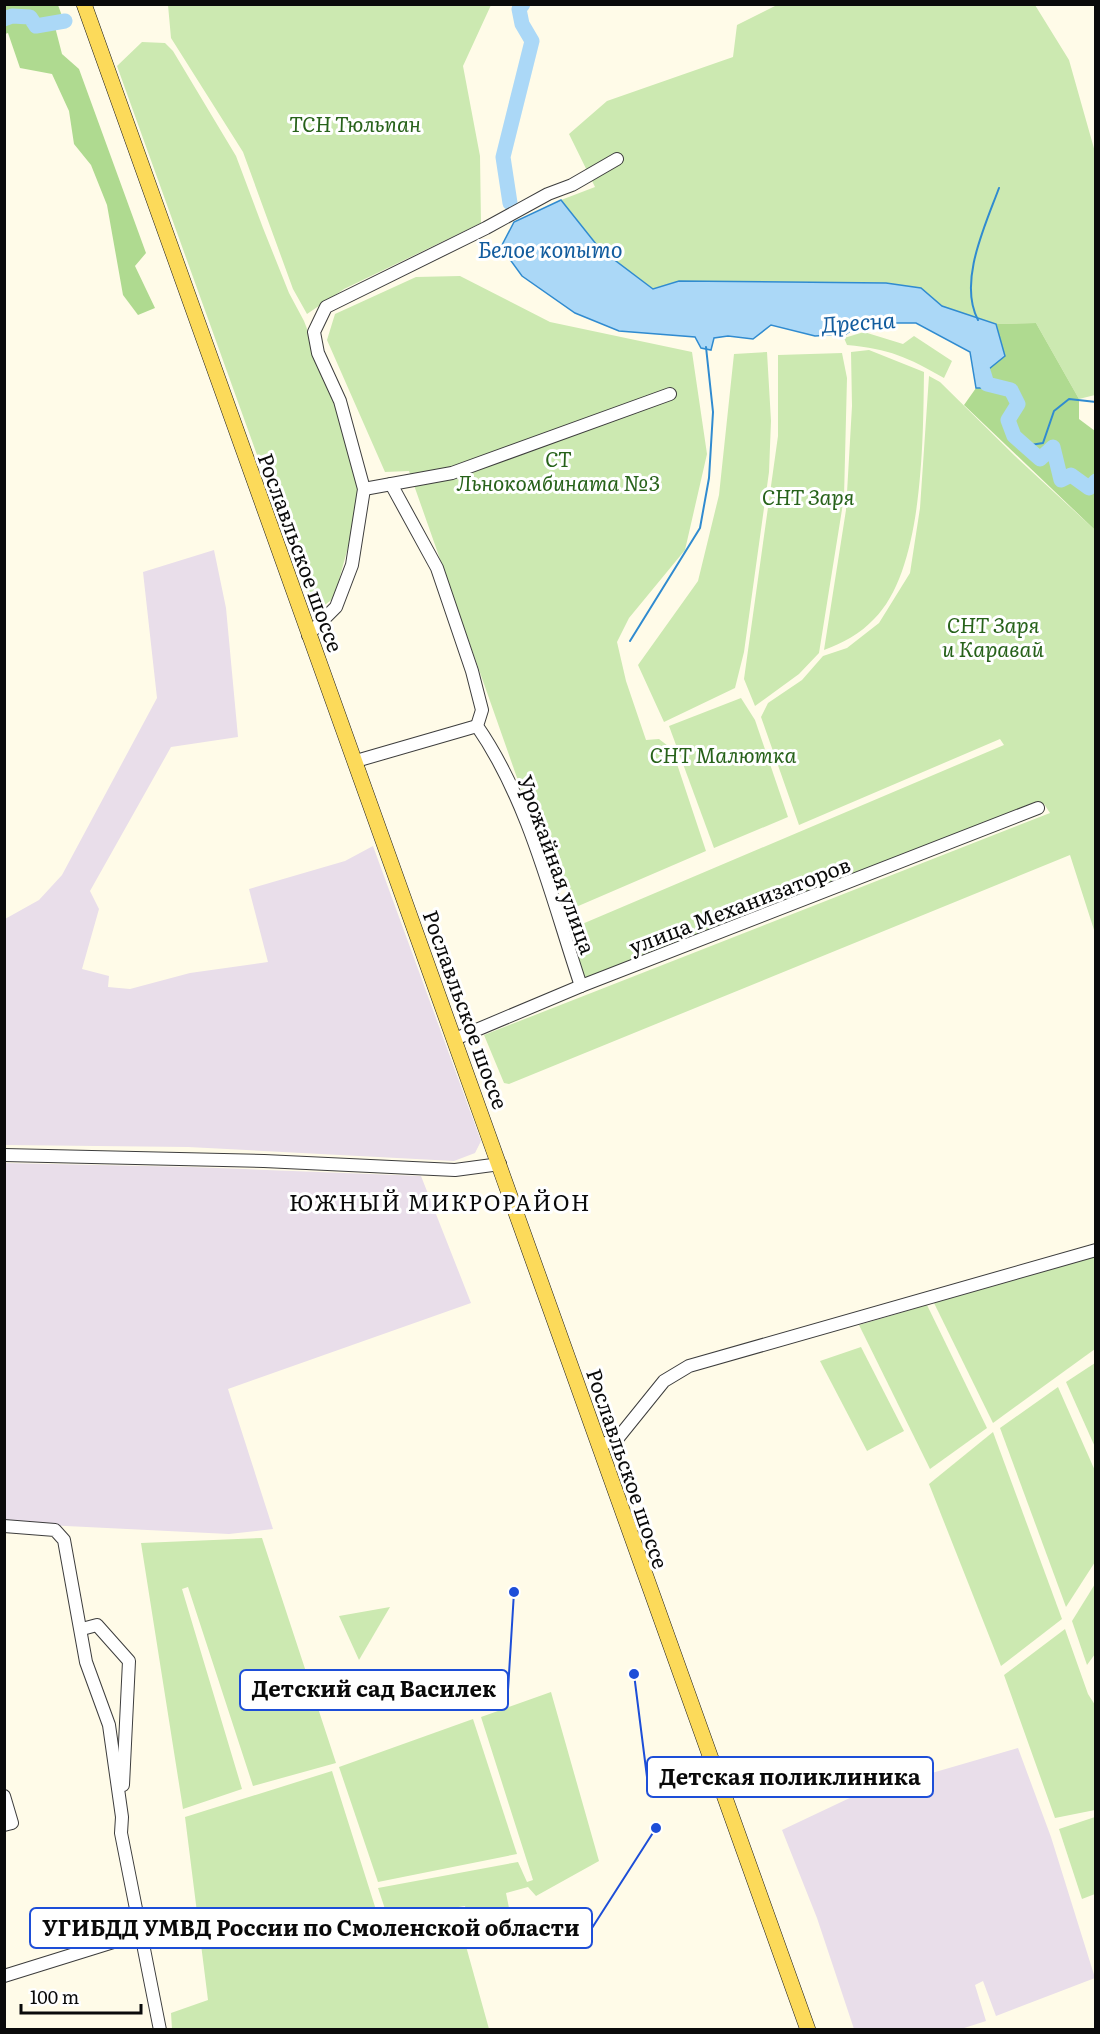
<svg xmlns="http://www.w3.org/2000/svg" width="1100" height="2034" font-family="Literata,serif">
  <style>
    .industrial { fill: #e9deea }
    .green { fill: #cce9b1 }
    .forest { fill: #afda90 }
    .water { fill: #abd8f7; stroke: #308bd0; stroke-width: 1.5 }
    .lines { fill: none; stroke-linecap: round; stroke-linejoin: round }
    .stream { stroke: #308bd0; stroke-width: 2 }
    .river { stroke: #abd8f7; stroke-width: 15 }
    .minor-casing { stroke: #3d3d3d; stroke-width: 14 }
    .major-casing { stroke: #1b1b1b; stroke-width: 16 }
    .minor { stroke: #fff; stroke-width: 12 }
    .major { stroke: #fcda5a; stroke-width: 15 }
    .labels { text-anchor: middle; dominant-baseline: central; stroke-width: 6; stroke-linejoin: round; paint-order: stroke }
    .park-label { font-size: 21px; font-style: italic; fill: #27621a; stroke: #fff }
    .street-label { font-size: 21px; fill: #0a0a0a; stroke: #fff }
    .water-label { font-size: 22px; font-style: italic; fill: #125c9e; stroke: #fff }
    .neighbourhood-label { font-size: 22px; letter-spacing: 1.5px; fill: #0a0a0a; stroke: #fff }
    .leader { fill: none; stroke: #1d4ed8; stroke-width: 2 }
    .callout-dot { fill: #1d4ed8; stroke: #fff; stroke-width: 2 }
    .callout { fill: #fff; stroke: #1d4ed8; stroke-width: 2 }
    .callout-label { font-size: 22px; text-anchor: middle; font-weight: bold; fill: #0a0a0a }
  </style>
  <rect width="100%" height="100%" fill="#fffbe8"/>
  <!-- industrial -->
  <g class="industrial">
    <polygon points="214,550 226,608 238,737 171,747 90,891 99,909 82,969 109,976 108,987 130,989 190,973 268,962 249,889 345,861 373,846 481,1141 475,1153 454,1161 188,1147 5,1145 5,919 39,900 62,875 157,698 143,572"/>
    <polygon points="4,1163 192,1167 421,1176 471,1303 228,1389 273,1529 229,1534 5,1523"/>
    <polygon points="1018,1748 1051,1837 1095,1978 996,2016 983,1981 975,1985 986,2021 961,2029 854,2029 817,1918 782,1830 856,1795"/>
  </g>
  <!-- green -->
  <g class="green">
    <polygon points="168,5 491,5 463,66 480,156 481,223 344,289 307,314 293,289 243,152 171,38"/>
    <polygon points="777,5 1035,5 1069,60 1095,152 1095,395 1079,399 1036,323 996,324 942,306 921,288 886,283 679,281 653,289 600,249 561,200 595,187 569,134 607,101 733,57 737,25"/>
    <polygon points="142,42 165,43 173,51 236,156 263,228 289,293 304,321 350,441 360,504 334,598 314,613 117,66"/>
    <polygon points="460,276 550,322 692,352 707,454 685,550 629,618 617,642 626,681 646,740 659,739 672,749 706,851 576,907 534,826 409,471 385,472 327,340 335,314 416,277"/>
    <path d="M864,332L903,344L914,336L952,361L944,378C907,357 890,349 847,345L844,338Z"/>
    <path d="M869,350L924,372C923,438 924,570 874,619C860,634 843,643 824,650L846,510L852,406L851,352Z"/>
    <polygon points="767,352 771,421 769,472 744,652 735,688 664,722 638,665 698,581 719,495 734,354"/>
    <polygon points="842,353 847,378 844,497 819,653 799,674 755,706 744,679 778,436 778,355"/>
    <polygon points="929,376 940,382 1015,456 1095,530 1095,933 1070,855 509,1084 504,1083 484,1035 1050,813 1044,804 586,986 568,930 1004,745 1000,739 799,825 761,717 768,703 802,680 823,656 847,648 879,623 910,573 920,508"/>
    <polygon points="741,698 755,720 788,817 714,848 669,726"/>
    <polygon points="1095,1257 1095,1349 993,1423 934,1303"/>
    <polygon points="927,1305 987,1428 930,1469 859,1325"/>
    <polygon points="861,1347 904,1431 867,1451 820,1361"/>
    <polygon points="1095,1363 1095,1447 1066,1382"/>
    <polygon points="1058,1387 1096,1473 1095,1562 1066,1607 1000,1428"/>
    <polygon points="993,1432 1062,1619 1001,1666 929,1484"/>
    <polygon points="262,1538 336,1763 253,1786 188,1587 182,1589 242,1789 183,1809 141,1543"/>
    <polygon points="1095,1584 1095,1654 1087,1665 1072,1621"/>
    <polygon points="390,1607 359,1660 339,1616"/>
    <polygon points="1065,1629 1088,1694 1095,1705 1095,1810 1055,1818 1004,1675"/>
    <polygon points="551,1692 599,1861 536,1896 528,1887 506,1893 512,1923 470,1929 465,1906 388,1918 378,1888 518,1862 527,1882 533,1880 481,1717"/>
    <polygon points="473,1719 517,1854 378,1882 339,1767"/>
    <polygon points="332,1771 377,1913 372,1928 459,1921 489,2029 172,2029 171,2013 208,2000 185,1817"/>
    <polygon points="1095,1817 1095,1894 1082,1899 1059,1829"/>
  </g>
  <!-- forest -->
  <g class="forest">
    <polygon points="5,4 58,5 62,16 54,23 62,54 79,69 146,253 135,266 155,308 138,315 123,295 107,205 91,165 74,144 69,111 52,74 20,68 8,33 5,34"/>
    <polygon points="1036,323 1079,399 1079,419 1095,431 1095,530 964,405 976,388 992,387 989,369 1005,356 996,324"/>
  </g>
  <!-- water -->
  <polygon class="water" points="561,200 600,249 653,289 679,281 886,283 921,288 942,306 996,324 1005,356 989,369 993,388 976,388 970,352 916,323 862,323 846,334 815,336 771,325 753,339 728,336 714,338 711,350 701,348 695,337 619,331 575,313 522,276 501,247 514,222"/>
  <g class="lines">
    <!-- stream -->
    <g class="stream">
      <path d="M978,320C958,282 985,226 999,188"/>
      <polyline points="1024,446 1043,443 1054,411 1069,399 1096,402"/>
      <polyline points="630,641 700,528 709,478 713,412 706,347"/>
    </g>
    <!-- river -->
    <g class="river">
      <polyline points="4,19 12,16 30,17 36,26 65,21"/>
      <polyline points="510,203 503,157 532,41 522,24 519,9 523,4"/>
      <polyline points="983,371 987,384 1011,390 1018,404 1008,420 1014,436 1040,459 1053,447 1061,480 1071,475 1089,488 1096,481"/>
    </g>
    <!-- minor casing -->
    <g class="minor-casing">
      <g id="minor">
        <path d="M391,484L437,568L472,671L482,710L477,726C529,801 552,900 581,986"/>
        <polyline points="364,489 452,473 670,394"/>
        <polyline points="308,635 336,607 352,565 364,489 340,401 318,353 314,332 326,307 486,228 548,194 572,185 617,159"/>
        <polyline points="356,761 477,726"/>
        <polyline points="455,1039 581,986 1038,808"/>
        <polyline points="4,1155 264,1161 455,1170 500,1164"/>
        <polyline points="599,1446 618,1438 664,1381 689,1366 1096,1250"/>
        <polyline points="4,1526 55,1530 64,1540 86,1662 109,1725 122,1817 121,1833 160,2030"/>
        <polyline points="82,1629 97,1625 129,1661 123,1785"/>
        <polyline points="4,1796 12,1823 4,1825"/>
        <polyline points="4,1976 139,1934"/>
      </g>
    </g>
    <!-- major casing -->
    <g class="major-casing">
      <polyline id="major" points="84,4 808,2030"/>
    </g>
    <!-- minor -->
    <use href="#minor" class="minor"/>
    <!-- major -->
    <use href="#major" class="major"/>
  </g>
  <g class="labels">
    <!-- park labels -->
    <g class="park-label">
      <text x="355" y="122">ТСН Тюльпан</text>
      <text x="558" y="457">СТ<tspan x="558" dy="24">Льнокомбината №3</tspan></text>
      <text x="808" y="495">СНТ Заря</text>
      <text x="993" y="623">СНТ Заря<tspan x="993" dy="24">и Каравай</tspan></text>
      <text x="723" y="753">СНТ Малютка</text>
    </g>
    <!-- street labels -->
    <g class="street-label">
      <text transform="translate(302 552) rotate(70)">Рославльское шоссе</text>
      <text transform="translate(558 864) rotate(70)">Урожайная улица</text>
      <text transform="translate(739 904) rotate(-21)">улица Механизаторов</text>
      <text transform="translate(467 1009) rotate(70)">Рославльское шоссе</text>
      <text transform="translate(629 1468) rotate(71)">Рославльское шоссе</text>
    </g>
    <!-- water labels -->
    <g class="water-label">
      <text x="550" y="248">Белое копыто</text>
      <text transform="translate(858 321) rotate(-4)">Дресна</text>
    </g>
    <!-- neighbourhood labels -->
    <g class="neighbourhood-label">
      <text x="440" y="1201">ЮЖНЫЙ МИКРОРАЙОН</text>
    </g>
  </g>
  <!-- callouts -->
  <path class="leader" d="M514 1592L508 1690M634 1674L647 1777M656 1828L592 1928"/>
  <g class="callout-dot">
    <circle cx="514" cy="1592" r="6"/>
    <circle cx="634" cy="1674" r="6"/>
    <circle cx="656" cy="1828" r="6"/>
  </g>
  <g class="callout">
    <rect x="240" y="1670" width="268" height="40" rx="6"/>
    <rect x="647" y="1757" width="286" height="40" rx="6"/>
    <rect x="30" y="1908" width="562" height="40" rx="6"/>
  </g>
  <g class="callout-label">
    <text x="374" y="1697">Детский сад Василек</text>
    <text x="790" y="1785">Детская поликлиника</text>
    <text x="311" y="1936">УГИБДД УМВД России по Смоленской области</text>
  </g>
  <!-- border -->
  <rect width="1100" height="2034" fill="none" stroke="#0a0a0a" stroke-width="12"/>
  <!-- scale -->
  <path d="M21 2004v9h120v-9" fill="none" stroke="#0a0a0a" stroke-width="3"/>
  <text x="30" y="2004" font-size="18" fill="#0a0a0a" stroke="#ffffff" stroke-width="4.5" paint-order="stroke">100 m</text>
</svg>
